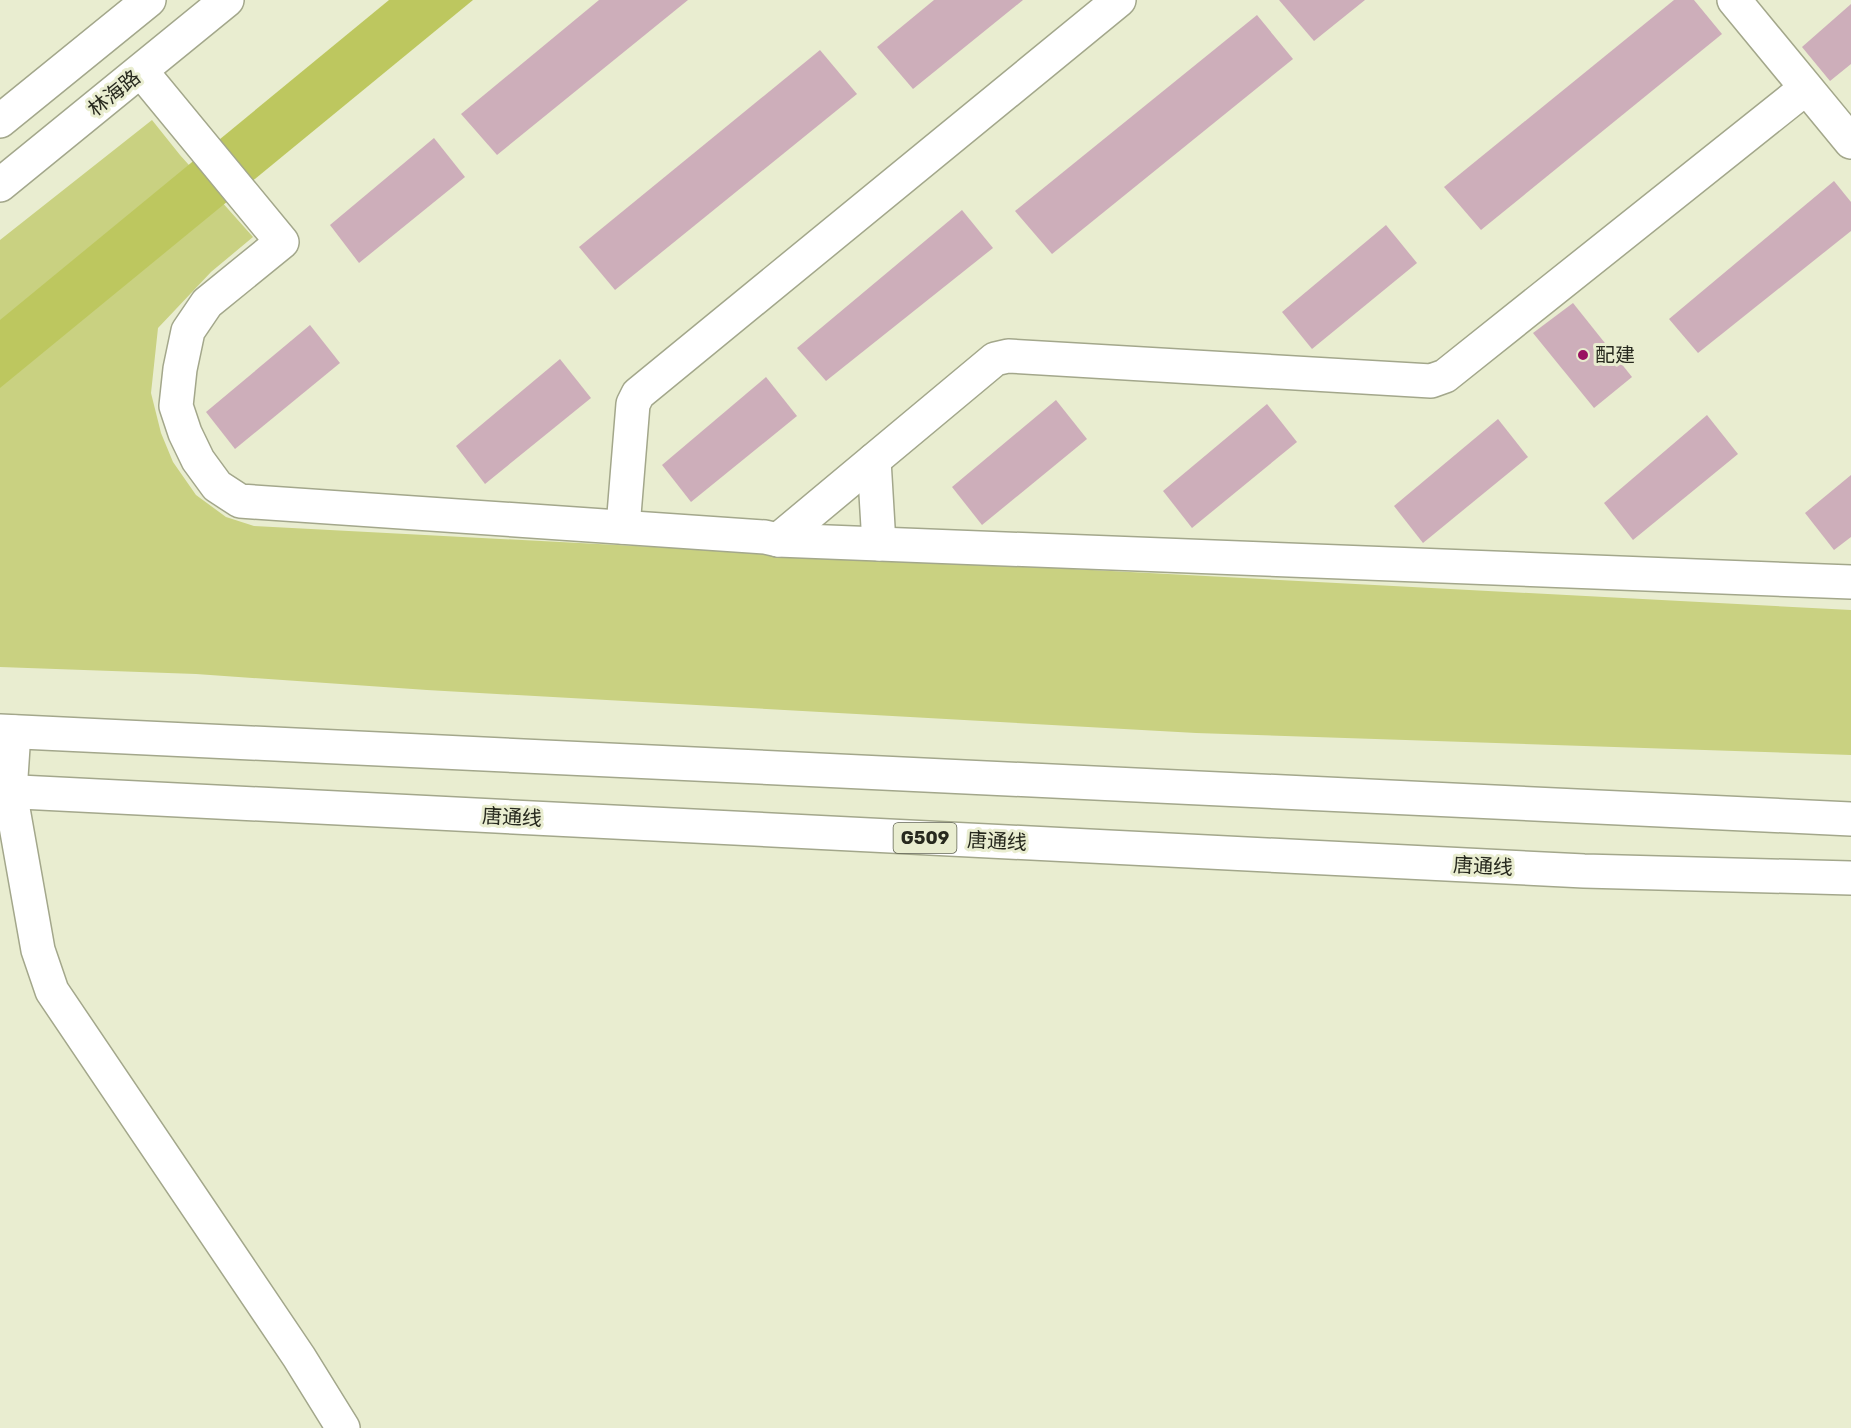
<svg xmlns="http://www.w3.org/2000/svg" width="1851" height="1428" font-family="Rubik,'Noto Sans SC',sans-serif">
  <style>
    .green { fill: #c9d181 }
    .water { fill: #bdc75f }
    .building { fill: #cdaeba }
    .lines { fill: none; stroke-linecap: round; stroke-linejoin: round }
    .minor-casing { stroke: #a3a78b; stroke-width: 36 }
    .major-casing { stroke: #a3a78b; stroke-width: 36 }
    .highway-casing { stroke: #a3a78b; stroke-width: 36 }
    .minor { stroke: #fff; stroke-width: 33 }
    .major { stroke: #fff; stroke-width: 33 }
    .highway { stroke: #fff; stroke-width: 33 }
    .poi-dot { fill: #9a1061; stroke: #e9edd0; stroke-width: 2 }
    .labels { text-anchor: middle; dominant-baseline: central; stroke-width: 6; stroke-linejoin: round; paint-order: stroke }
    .shield { fill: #e9edd0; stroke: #616453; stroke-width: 1.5 }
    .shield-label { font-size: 18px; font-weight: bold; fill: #27291e }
    .street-label { font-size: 20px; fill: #27291e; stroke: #e9edd0 }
    .poi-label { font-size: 20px; fill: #27291e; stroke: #e9edd0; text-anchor: start }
  </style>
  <rect width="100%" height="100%" fill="#e9edd0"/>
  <!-- green -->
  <polygon class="green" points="152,120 180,155 253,237 211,272 158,328 151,393 161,433 173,462 196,495 226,517 254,526 1851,610 1851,755 1196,733 427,690 196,674 0,667 0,240"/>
  <!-- water -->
  <polygon class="water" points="389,0 473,0 0,388 0,320"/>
  <!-- building -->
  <g class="building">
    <polygon points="599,0 688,0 497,155 461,114"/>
    <polygon points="934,0 1023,0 913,89 877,47"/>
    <polygon points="1279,0 1365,0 1314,41"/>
    <polygon points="1674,0 1694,0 1722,34 1481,230 1444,187"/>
    <polygon points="1851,4 1851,64 1830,81 1802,47"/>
    <polygon points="1257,15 1293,59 1052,254 1015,211"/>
    <polygon points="820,50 857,94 615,290 579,247"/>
    <polygon points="434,138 465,177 359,263 330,225"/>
    <polygon points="1834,181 1851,202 1851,231 1698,353 1669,319"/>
    <polygon points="962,210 993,248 826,381 797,348"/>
    <polygon points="1386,225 1417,263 1312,349 1282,312"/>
    <polygon points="1573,303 1632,377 1594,408 1533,333"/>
    <polygon points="310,325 340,363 235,449 206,412"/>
    <polygon points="560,359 591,398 485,484 456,446"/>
    <polygon points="766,377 797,416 691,502 662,465"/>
    <polygon points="1056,400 1087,439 982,525 952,487"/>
    <polygon points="1267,404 1297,442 1192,528 1163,491"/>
    <polygon points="1707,415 1738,454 1633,540 1604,503"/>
    <polygon points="1498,419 1528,457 1423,543 1394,506"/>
    <polygon points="1851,475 1851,537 1834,550 1805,513"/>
  </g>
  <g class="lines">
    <!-- minor casing -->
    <g class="minor-casing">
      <g id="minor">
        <polyline points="1734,0 1851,142"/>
        <polyline points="141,71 282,242 207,303 188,331 180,369 176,406 185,433 198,460 217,486 240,501 765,537 778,540 1851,582"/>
        <polyline points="874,460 879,544"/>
        <polyline points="623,527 633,404 638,394 1119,0"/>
        <polyline points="778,540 995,359 1008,356 1431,381 1445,376 1806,88"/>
        <polyline points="14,732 10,792 38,950 52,991 299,1357 343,1428"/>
      </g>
    </g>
    <!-- major casing -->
    <g class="major-casing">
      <g id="major">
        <polyline points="0,121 149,0"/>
        <polyline points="0,185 227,0"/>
      </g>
    </g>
    <!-- highway casing -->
    <g class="highway-casing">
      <g id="highway">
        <polyline points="0,731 1851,819"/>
        <polyline points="0,791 1584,871 1851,878"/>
      </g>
    </g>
    <!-- minor -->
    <use href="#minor" class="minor"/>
    <!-- major -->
    <use href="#major" class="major"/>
    <!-- highway -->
    <use href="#highway" class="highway"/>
  </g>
  <!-- markers -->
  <circle class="poi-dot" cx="1583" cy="355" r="6"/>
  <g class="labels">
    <!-- shield labels -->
    <rect class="shield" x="893.5" y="823" width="63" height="30" rx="4.5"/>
    <g class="shield-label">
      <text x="925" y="838">G509</text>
    </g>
    <!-- street labels -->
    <g class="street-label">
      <text transform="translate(114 93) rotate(-39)">林海路</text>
      <text transform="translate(512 817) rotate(3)">唐通线</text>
      <text transform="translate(997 841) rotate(3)">唐通线</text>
      <text transform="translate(1483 866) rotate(3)">唐通线</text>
    </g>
    <!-- poi labels -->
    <g class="poi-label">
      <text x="1595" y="355">配建</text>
    </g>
  </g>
</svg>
